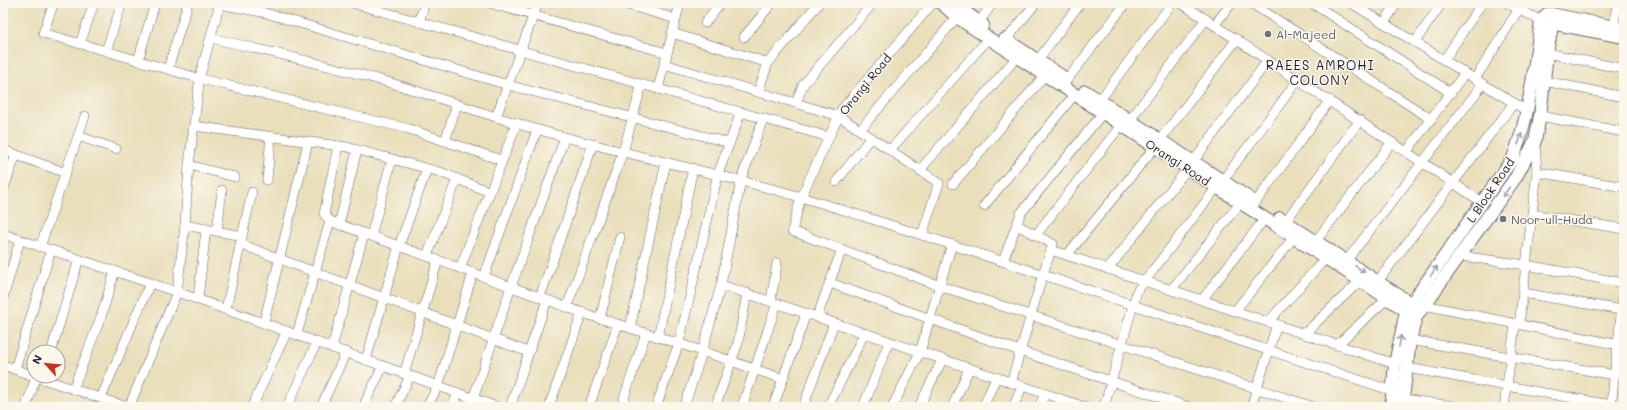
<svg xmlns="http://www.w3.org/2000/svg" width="1627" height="410" font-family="Mali,sans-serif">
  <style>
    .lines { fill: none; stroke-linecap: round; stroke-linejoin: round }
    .minor-casing { stroke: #686468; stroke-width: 10 }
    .major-casing { stroke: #686468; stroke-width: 14 }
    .minor { stroke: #fff; stroke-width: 9 }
    .major { stroke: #fff; stroke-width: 12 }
    .oneway { stroke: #9c9ca7 }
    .worship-dot { fill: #6b7280; stroke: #fbf7ec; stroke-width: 1.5 }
    .labels { text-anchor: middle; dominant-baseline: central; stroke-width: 3; stroke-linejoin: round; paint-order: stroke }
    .worship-label { font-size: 12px; fill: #5b616d; stroke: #fbf7ec; text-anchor: start }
    .street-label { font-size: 12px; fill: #22223b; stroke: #fbf7ec }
    .neighbourhood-label { font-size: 13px; letter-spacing: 1px; fill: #22223b; stroke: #fbf7ec }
  </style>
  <rect width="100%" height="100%" fill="#fbf7ec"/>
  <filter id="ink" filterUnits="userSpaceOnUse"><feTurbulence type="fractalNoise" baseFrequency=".025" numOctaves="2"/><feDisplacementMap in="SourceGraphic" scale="8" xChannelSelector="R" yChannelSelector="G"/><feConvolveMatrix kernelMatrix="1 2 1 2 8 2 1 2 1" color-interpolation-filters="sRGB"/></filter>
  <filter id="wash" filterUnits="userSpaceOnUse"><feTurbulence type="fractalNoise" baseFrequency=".012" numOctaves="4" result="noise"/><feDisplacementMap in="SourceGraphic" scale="16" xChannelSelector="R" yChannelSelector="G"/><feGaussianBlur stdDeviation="0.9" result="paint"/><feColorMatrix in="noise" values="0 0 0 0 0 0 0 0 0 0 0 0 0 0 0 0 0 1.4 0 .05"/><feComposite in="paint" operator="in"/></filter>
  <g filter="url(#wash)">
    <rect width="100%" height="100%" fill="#e9dfbb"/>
  </g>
  <g filter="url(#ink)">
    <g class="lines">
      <!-- minor casing -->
      <g class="minor-casing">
        <g id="minor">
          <polyline points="54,3 43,33 106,51"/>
          <polyline points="122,3 106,51 201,79 409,129 501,160"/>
          <polyline points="213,3 262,12 508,85 730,143"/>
          <polyline points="352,3 829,137"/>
          <polyline points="489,3 667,53"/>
          <polyline points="621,3 676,19"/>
          <polyline points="933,3 842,109 801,197 792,231 940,286 1314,407"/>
          <polyline points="1181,3 1482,202"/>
          <polyline points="1251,3 1431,119"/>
          <polyline points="1312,3 1451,93"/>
          <polyline points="1351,3 1527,111"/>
          <polyline points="1507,3 1547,24"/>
          <polyline points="419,22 425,3"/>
          <polyline points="705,23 720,3"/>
          <polyline points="1384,23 1397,3"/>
          <polyline points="1215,24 1232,3"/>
          <polyline points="976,26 993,3"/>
          <polyline points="1614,27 1617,3"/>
          <polyline points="672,33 768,63"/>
          <polyline points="744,37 772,3"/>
          <path d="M211,38C272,52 332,66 391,83C441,98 489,116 539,130C627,155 716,172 804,198C1002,258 1196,328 1393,391"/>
          <polyline points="1006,40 1036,3"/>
          <polyline points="1415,42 1442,3"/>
          <polyline points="80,44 94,3"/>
          <polyline points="1547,53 1624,69"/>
          <polyline points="1038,60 1080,3"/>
          <polyline points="1444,60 1482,3"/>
          <polyline points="138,61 155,3"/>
          <polyline points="664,64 839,116 939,183 922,235"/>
          <polyline points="168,69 188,3"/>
          <polyline points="1475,79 1519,9 1519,3"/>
          <polyline points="1067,80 1126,3"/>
          <polyline points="1544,81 1624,97"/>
          <polyline points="658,89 680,3"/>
          <polyline points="758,92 768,63 819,3"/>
          <polyline points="1100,100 1172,3"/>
          <polyline points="796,103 803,85 873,3"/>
          <polyline points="1540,116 1624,132"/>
          <polyline points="496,117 538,3"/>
          <polyline points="1130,120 1206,19"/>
          <polyline points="194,126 347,147 440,172 490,192"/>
          <polyline points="860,130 957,17"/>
          <polyline points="78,136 116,149"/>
          <polyline points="1160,140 1237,39"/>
          <polyline points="445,141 457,104"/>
          <polyline points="3,150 66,173"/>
          <polyline points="890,150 989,38"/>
          <polyline points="1407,151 1465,73"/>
          <polyline points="1193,162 1268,60"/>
          <polyline points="189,165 235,177"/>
          <polyline points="920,170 1017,57"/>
          <polyline points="1537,172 1624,187"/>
          <polyline points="267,180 271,136"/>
          <polyline points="1223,180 1298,80"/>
          <polyline points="836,182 871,137"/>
          <polyline points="953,184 1045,75"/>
          <polyline points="3,190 16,155"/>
          <polyline points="1255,203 1330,100"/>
          <polyline points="984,206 1075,94"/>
          <polyline points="1532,214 1624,229"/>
          <polyline points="330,221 586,314 702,351 783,379"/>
          <polyline points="1285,222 1360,120"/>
          <polyline points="185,225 242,236"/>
          <polyline points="339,225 357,150"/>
          <polyline points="217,231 222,190"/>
          <polyline points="3,234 177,292 497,407"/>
          <polyline points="1036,235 1121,125"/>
          <polyline points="371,236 392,159"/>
          <polyline points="240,244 528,352"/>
          <polyline points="1312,246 1392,142"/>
          <polyline points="40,247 85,116"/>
          <polyline points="1051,250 1395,364"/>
          <polyline points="1067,255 1155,147"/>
          <polyline points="427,256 457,179"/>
          <polyline points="1460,256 1526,265 1624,283"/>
          <polyline points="1347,260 1483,84"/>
          <polyline points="1003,261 1021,213 1103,113"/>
          <polyline points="460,268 517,123"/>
          <polyline points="1108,269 1188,168"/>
          <polyline points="484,277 537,130"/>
          <polyline points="1378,281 1514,103"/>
          <polyline points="830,283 1020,351 1189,407"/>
          <polyline points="721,285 1085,407"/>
          <polyline points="1171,290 1241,202"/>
          <polyline points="1523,293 1622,310"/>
          <polyline points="540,297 593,144"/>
          <polyline points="3,298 20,240"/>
          <polyline points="198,299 206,229"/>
          <polyline points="771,300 777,263"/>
          <polyline points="1202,300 1265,218"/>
          <polyline points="1424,305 1624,346"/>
          <polyline points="567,307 623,152 642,84"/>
          <polyline points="226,309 252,192"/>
          <polyline points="1235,311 1294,237"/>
          <polyline points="817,317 842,249"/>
          <polyline points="600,319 620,237"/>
          <polyline points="264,322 308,142"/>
          <polyline points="1268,322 1325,259"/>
          <polyline points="1519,325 1537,172 1535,141"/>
          <polyline points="630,328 666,162"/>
          <polyline points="297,334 330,221 324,214 338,146"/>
          <polyline points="1304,334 1360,281"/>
          <polyline points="658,337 693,168"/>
          <polyline points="1410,340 1615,375"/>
          <polyline points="1337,345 1392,294"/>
          <polyline points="332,347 364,234"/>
          <polyline points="51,352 79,259"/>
          <polyline points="366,360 399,246 427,169"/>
          <polyline points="3,365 34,376"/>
          <polyline points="1408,368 1611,405"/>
          <polyline points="15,369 51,250"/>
          <polyline points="404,374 438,260"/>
          <polyline points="34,376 127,407"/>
          <polyline points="1011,383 1043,274 1053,244 1017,225"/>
          <polyline points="73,389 101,317 115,271"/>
          <polyline points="101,398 150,283"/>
          <polyline points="473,399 511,287 565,137"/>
          <polyline points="1403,399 1459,407"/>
          <polyline points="26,407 36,377"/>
          <polyline points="129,407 177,292 185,225 189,165 200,76 220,3"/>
          <polyline points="252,407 287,331"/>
          <polyline points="287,407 317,342"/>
          <polyline points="321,407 346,352"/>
          <polyline points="363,407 383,366"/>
          <polyline points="395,407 410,376"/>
          <polyline points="427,407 438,386 473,273"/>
          <polyline points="452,407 458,393"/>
          <polyline points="510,407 547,300"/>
          <polyline points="549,407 582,313"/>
          <polyline points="589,407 618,324"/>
          <polyline points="621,407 646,333"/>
          <polyline points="656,407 679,343 718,174 741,112"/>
          <polyline points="684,407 700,359 721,285 741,180 763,119"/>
          <polyline points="715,407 738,343 747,293"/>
          <polyline points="742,407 777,303"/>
          <polyline points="773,407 806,314"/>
          <polyline points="803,407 834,323"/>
          <polyline points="828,407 864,334"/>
          <polyline points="863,407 889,342"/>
          <polyline points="892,407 920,352 952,244"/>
          <polyline points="919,407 942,360"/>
          <polyline points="952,407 969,369"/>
          <polyline points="983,407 996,378"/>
          <polyline points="1013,407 1022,387"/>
          <polyline points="1039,407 1045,394"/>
          <polyline points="1104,407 1137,291 1217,187"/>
          <polyline points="1251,407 1277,324"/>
          <polyline points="1504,407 1515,325"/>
          <polyline points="1611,407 1624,288"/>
        </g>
      </g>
      <!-- major casing -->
      <g class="major-casing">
        <g id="major">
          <polyline points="941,3 957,17 973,28 1416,317"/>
          <polyline points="953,3 983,25"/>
          <polyline points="1005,39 1063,77"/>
          <polyline points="1085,91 1249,198"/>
          <polyline points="1280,218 1421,310"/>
          <path d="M1391,407L1395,364L1406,311L1513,158C1530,115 1534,67 1541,21L1547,14H1551L1624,29"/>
          <polyline points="1402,407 1410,340 1416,317 1516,177 1535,141 1540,116 1547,53 1552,26 1556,24 1624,37"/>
        </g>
      </g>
      <!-- minor -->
      <use href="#minor" class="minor"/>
      <!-- major -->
      <use href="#major" class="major"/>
    </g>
    <!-- one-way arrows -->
    <defs><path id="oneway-shaft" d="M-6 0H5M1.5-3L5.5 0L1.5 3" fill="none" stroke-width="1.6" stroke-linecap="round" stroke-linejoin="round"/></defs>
    <g class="oneway">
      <use href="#oneway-shaft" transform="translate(1520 139) rotate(-71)"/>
      <use href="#oneway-shaft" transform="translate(1506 192) rotate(124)"/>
      <use href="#oneway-shaft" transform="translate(1360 269) rotate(33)"/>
      <use href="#oneway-shaft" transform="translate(1434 271) rotate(-55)"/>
      <use href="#oneway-shaft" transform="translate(1400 341) rotate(-80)"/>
    </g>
  </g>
  <!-- markers -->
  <g class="worship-dot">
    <circle cx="1268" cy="34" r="4"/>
    <circle cx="1503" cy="219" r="4"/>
  </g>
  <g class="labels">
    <!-- worship labels -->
    <g class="worship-label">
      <text x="1276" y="34">Al-Majeed</text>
      <text x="1511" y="219">Noor-ull-Huda</text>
    </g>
    <!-- street labels -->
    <g class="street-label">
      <text transform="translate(865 84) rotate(-51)">Orangi Road</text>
      <text transform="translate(1178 162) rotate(33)">Orangi Road</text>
      <text transform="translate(1490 190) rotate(-56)">L Block Road</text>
    </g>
    <!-- neighbourhood labels -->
    <g class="neighbourhood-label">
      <text x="1320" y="64">RAEES AMROHI<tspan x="1320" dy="15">COLONY</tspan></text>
    </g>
  </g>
  <!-- margin -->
  <rect width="1627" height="410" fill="none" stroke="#fbf7ec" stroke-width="16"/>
  <!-- north arrow -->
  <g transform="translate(46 364) rotate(297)"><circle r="19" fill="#fbf7ec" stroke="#a4a2a5"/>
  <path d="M0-3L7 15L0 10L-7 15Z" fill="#c8321e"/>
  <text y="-6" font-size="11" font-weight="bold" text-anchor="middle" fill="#22223b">N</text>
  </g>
</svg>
